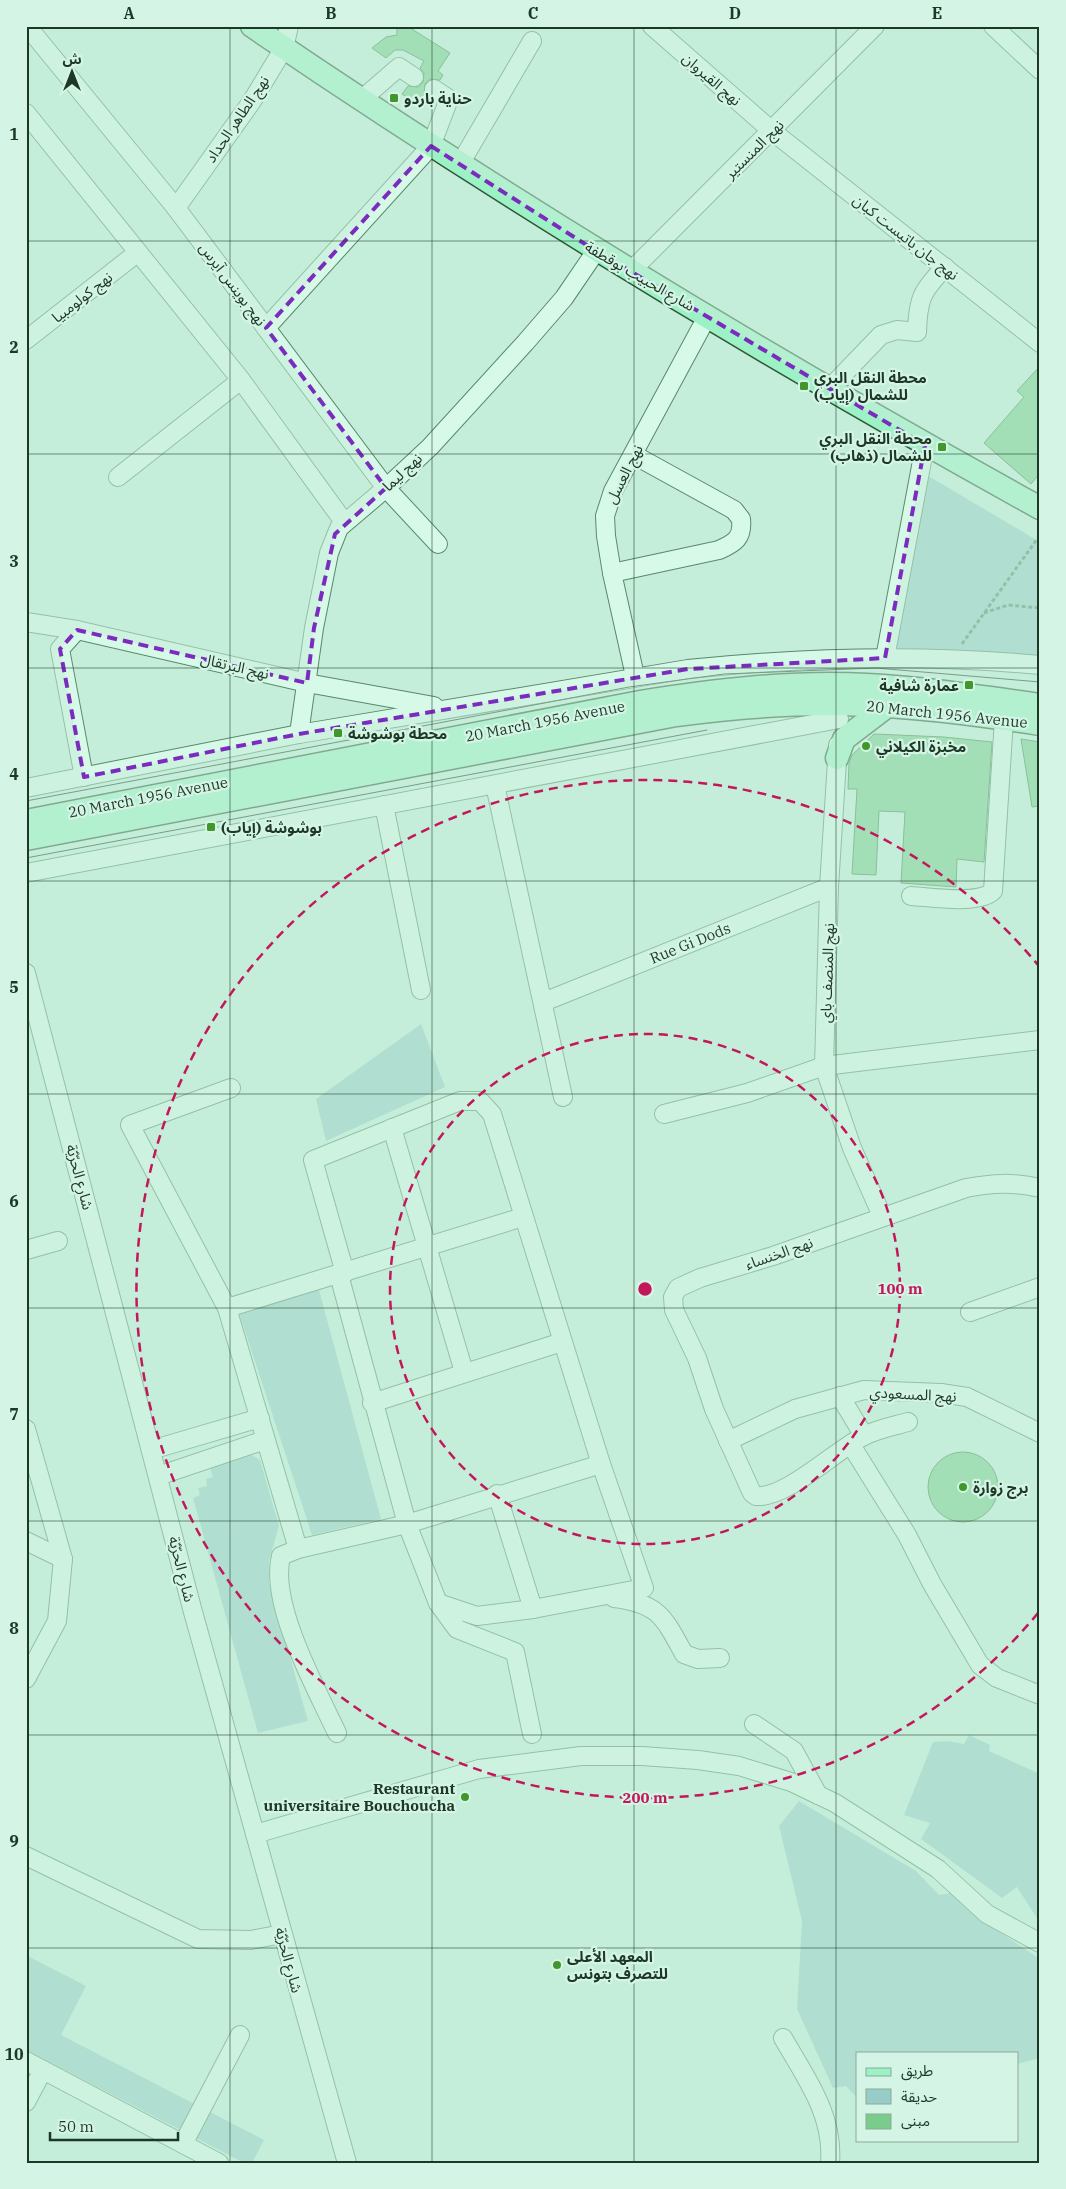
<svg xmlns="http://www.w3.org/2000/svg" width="1066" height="2189" font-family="'IBM Plex Serif','Noto Sans Arabic',serif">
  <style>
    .green { fill: #98ccc8 }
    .building { fill: #7acc8c; stroke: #40874e }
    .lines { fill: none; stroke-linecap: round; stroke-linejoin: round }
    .minor-casing { stroke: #5a886a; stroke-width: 20 }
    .major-casing { stroke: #2f5639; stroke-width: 25 }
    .path { stroke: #5a886a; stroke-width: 3; stroke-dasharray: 4 2.5; stroke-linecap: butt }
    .minor { stroke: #d7f9e8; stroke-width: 18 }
    .major { stroke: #9cf1c5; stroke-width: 22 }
    .tram { stroke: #1e3826; stroke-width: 1 }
    .marked { fill: none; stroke: #7b2cbf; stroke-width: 4; stroke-dasharray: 10 6; stroke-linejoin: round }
    .grid { fill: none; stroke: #1e3826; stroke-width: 1; stroke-opacity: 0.55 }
    .ring { fill: none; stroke: #c2185b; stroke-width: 2.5; stroke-dasharray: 9 6 }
    .poi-dot { fill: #41972b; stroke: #d4f5e5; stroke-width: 2 }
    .labels { text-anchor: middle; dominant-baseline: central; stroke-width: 4.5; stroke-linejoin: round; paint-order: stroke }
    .street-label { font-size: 15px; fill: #1e3826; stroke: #d4f5e5 }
    .poi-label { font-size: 15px; font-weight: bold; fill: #1e3826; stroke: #d4f5e5; text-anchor: start }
    .centre { fill: #c2185b; stroke: #d4f5e5; stroke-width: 2.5 }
    .ring-label { font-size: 15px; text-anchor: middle; font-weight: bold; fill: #c2185b; stroke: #d4f5e5; stroke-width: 4.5; stroke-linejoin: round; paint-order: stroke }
    .neatline { fill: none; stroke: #1e3826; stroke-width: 2 }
    .grid-label { font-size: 16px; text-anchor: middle; font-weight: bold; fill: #1e3826 }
  </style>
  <rect width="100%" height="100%" fill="#c4eed9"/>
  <!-- green -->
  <g class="green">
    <polygon points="925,474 1040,542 1040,660 896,651 887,644"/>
    <polygon points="421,1024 445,1087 326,1141 316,1099"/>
    <polygon points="319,1290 381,1519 312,1535 239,1313"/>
    <polygon points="240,1455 252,1455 260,1460 279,1526 269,1561 269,1583 308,1721 258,1733 193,1498 200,1495 198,1488 207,1486 206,1479 213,1477 209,1464"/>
    <polygon points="969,1735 990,1745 989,1751 1040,1774 1040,1923 1017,1887 1002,1898 921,1839 930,1823 904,1815 933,1742 948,1741 964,1744"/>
    <polygon points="799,1801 916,1871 939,1895 951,1893 986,1923 1040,1959 1040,2058 1017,2064 1017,2053 857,2053 857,2098 846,2086 833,2088 797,2009 802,1921 779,1826"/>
    <polygon points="26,1955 86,1986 61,2035 264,2140 252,2163 244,2163 26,2050"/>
  </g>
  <!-- building -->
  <g class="building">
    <polygon points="397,26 407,26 450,53 438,71 443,75 440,80 430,79 425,84 424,93 428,98 422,107 402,94 408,86 418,87 423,82 424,73 420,68 424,61 403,50 395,50 386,58 372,48 386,37 397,35"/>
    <polygon points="1040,366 1040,473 1031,484 984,443 1024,397 1017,391"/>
    <polygon points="874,734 944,737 992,742 984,862 957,859 956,887 901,883 905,812 879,811 876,875 852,874 857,789 848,789 849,763 852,755"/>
    <polygon points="1021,739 1040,742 1040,806 1032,807"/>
    <circle cx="963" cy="1487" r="35"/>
  </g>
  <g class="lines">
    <!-- minor casing -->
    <g class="minor-casing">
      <g id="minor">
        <polyline points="27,26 176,208 386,488 438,544"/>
        <polyline points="652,26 772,131 1040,343"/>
        <polyline points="993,26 1040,70"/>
        <polyline points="362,99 399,67 414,77"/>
        <polyline points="26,113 241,380 344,522"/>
        <polyline points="460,164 532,41"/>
        <polyline points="176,208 252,101 284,48 289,26"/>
        <polyline points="631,271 875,26"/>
        <polyline points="266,328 431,146 449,99 434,89"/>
        <polyline points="26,340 137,253"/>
        <path d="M830,388L881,335L897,330L917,332C918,298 922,291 945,267"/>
        <polyline points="118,477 241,380"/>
        <path d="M612,573L719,550C735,543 743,538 741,519L734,510L634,455"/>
        <polyline points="26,622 77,630 307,683 434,706"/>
        <polyline points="77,630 60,649 84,777"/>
        <polyline points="885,658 925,445"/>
        <polyline points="635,676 612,573 606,536 605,516 613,491 708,315"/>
        <polyline points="299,734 314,628 329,553 339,528 386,488 430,447 525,343 564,298 596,251"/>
        <polyline points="838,745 829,887 824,1066 852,1148 882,1216"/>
        <polyline points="495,785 563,1097"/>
        <path d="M26,788L299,734L688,669C805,657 923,654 1040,665"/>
        <polyline points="384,805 421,990"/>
        <polyline points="26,873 839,719"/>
        <path d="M911,896C931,897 979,905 993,891L1004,719"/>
        <polyline points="26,973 193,1612 347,2163"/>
        <polyline points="551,999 829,887"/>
        <path d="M231,1088L130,1125L227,1308L298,1549L281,1556C269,1604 316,1688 337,1733"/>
        <polyline points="664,1114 747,1093 824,1066 1040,1040"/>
        <polyline points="392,1128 464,1372"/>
        <polyline points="26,1250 58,1241"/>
        <polyline points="345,1273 313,1160 460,1101 480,1101 492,1114 601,1464 644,1588 533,1609 477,1616 438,1603"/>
        <polyline points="339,1275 407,1524 438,1603 457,1629 515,1652 532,1734"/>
        <polyline points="227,1308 523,1217"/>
        <polyline points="970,1312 1040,1287"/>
        <polyline points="840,1396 864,1436"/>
        <polyline points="372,1403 562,1342"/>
        <path d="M908,1422C894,1426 877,1429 864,1436C837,1449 786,1499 756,1496L752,1493L714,1409L697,1358L674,1310L673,1297L678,1288L700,1278L773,1256L966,1188C993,1183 1014,1182 1040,1188"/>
        <polyline points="26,1429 63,1559 57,1621 26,1679"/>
        <polyline points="728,1441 795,1409 864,1390 941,1393 967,1397 1040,1433"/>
        <polyline points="851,1445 907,1535 932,1584 980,1665 997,1678 1040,1695"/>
        <polyline points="151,1450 260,1418"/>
        <polyline points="158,1476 265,1440"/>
        <polyline points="497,1494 533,1609"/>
        <polyline points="26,1541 63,1559"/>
        <polyline points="298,1549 407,1524 601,1464"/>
        <path d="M614,1598C658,1603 664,1617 684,1654L698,1659L720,1658"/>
        <polyline points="754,1724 794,1751 818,1795"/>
        <polyline points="255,1834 479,1769 581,1756 642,1756 698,1760 739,1766 791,1782 835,1803 938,1869 987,1914 1040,1943"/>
        <polyline points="26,1856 198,1939 251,1940 282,1934"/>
        <path d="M783,2038C806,2078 834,2115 830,2163"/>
        <polyline points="26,2061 219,2163"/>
        <polyline points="26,2102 43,2070"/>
        <polyline points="183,2144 240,2035"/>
      </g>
    </g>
    <!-- major casing -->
    <g class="major-casing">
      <g id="major">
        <path d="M252,26C506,199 770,359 1040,508"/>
        <polyline points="837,758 844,739 886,707"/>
        <path d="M26,821L640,702C715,690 791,681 867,685C925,688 982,697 1040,705"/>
        <path d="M26,839L676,715C730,708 785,703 839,704C906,705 974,714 1040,724"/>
      </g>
    </g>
    <!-- path -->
    <g class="path">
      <polyline points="984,613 1008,605 1040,608"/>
      <polyline points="962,644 1040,535"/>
    </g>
    <!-- minor -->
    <use href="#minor" class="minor"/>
    <!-- major -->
    <use href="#major" class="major"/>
    <!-- tram -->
    <g class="tram">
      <polyline points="26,801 629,687 724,674 876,668 1040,682"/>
      <polyline points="26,858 707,730"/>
    </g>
  </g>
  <!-- marked area -->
  <path d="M0 0H1066V2189H0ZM431,146L596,251L925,445L885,658L688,669L299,734L84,777L60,649L77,630L307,683L314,628L335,534L386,488L266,328Z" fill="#c4eed9" fill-opacity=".55" fill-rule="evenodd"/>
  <path class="marked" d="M431,146L596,251L925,445L885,658L688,669L299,734L84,777L60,649L77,630L307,683L314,628L335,534L386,488L266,328Z"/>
  <!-- grid -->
  <path class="grid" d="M230,26V2163M432,26V2163M634,26V2163M836,26V2163M26,241H1040M26,454H1040M26,668H1040M26,881H1040M26,1094H1040M26,1308H1040M26,1521H1040M26,1735H1040M26,1948H1040"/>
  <!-- distance rings -->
  <g class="ring">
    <circle cx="645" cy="1289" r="255"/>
    <path d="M1038 1613A509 509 0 1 1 1038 965"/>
  </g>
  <!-- markers -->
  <g class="poi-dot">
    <rect x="389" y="93" width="10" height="10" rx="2.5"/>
    <rect x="799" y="381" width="10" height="10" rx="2.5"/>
    <rect x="937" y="442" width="10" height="10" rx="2.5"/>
    <rect x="964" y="680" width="10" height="10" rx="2.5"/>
    <rect x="333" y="728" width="10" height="10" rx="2.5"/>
    <circle cx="866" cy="746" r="5"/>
    <rect x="206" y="822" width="10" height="10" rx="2.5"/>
    <circle cx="963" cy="1487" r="5"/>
    <circle cx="465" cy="1797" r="5"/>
    <circle cx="557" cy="1965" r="5"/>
  </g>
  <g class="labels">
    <!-- street labels -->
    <g class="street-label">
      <text transform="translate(712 79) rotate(41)">نهج القيروان</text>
      <text transform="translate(237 119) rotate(-56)">نهج الطاهر الحداد</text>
      <text transform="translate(754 149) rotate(-45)">نهج المنستير</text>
      <text transform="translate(906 237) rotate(38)">نهج جان باتيست كبان</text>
      <text transform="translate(640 276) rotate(30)">شارع الحبيب بوقطفة</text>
      <text transform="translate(233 284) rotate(53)">نهج بوينس آيرس</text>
      <text transform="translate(82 297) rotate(-38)">نهج كولومبيا</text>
      <text transform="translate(402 472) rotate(-43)">نهج ليما</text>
      <text transform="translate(624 474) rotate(-63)">نهج العسل</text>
      <text transform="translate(235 666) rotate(13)">نهج البرتقال</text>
      <text transform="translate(947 714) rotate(6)">20 March 1956 Avenue</text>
      <text transform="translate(545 721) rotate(-11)">20 March 1956 Avenue</text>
      <text transform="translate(148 797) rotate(-11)">20 March 1956 Avenue</text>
      <text transform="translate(690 943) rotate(-22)">Rue Gi Dods</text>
      <text transform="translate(827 973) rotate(-88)">نهج المنصف باي</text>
      <text transform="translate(80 1177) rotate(75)">شارع الحرّيّة</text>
      <text transform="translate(779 1253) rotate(-19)">نهج الخنساء</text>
      <text transform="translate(913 1394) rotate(3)">نهج المسعودي</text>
      <text transform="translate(182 1569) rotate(76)">شارع الحرّيّة</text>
      <text transform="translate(289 1960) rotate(75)">شارع الحرّيّة</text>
    </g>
    <!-- poi labels -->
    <g class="poi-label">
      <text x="404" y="98">حناية باردو</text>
      <text x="814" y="377">محطة النقل البري<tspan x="814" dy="17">للشمال (إياب)</tspan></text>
      <text x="932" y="438" text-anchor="end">محطة النقل البري<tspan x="932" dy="17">للشمال (ذهاب)</tspan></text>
      <text x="959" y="685" text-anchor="end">عمارة شافية</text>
      <text x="348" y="733">محطة بوشوشة</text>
      <text x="876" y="746">مخبزة الكيلاني</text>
      <text x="221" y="827">بوشوشة (إياب)</text>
      <text x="973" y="1487">برج زوارة</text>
      <text x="455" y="1788" text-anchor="end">Restaurant<tspan x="455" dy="17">universitaire Bouchoucha</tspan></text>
      <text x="567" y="1956">المعهد الأعلى<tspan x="567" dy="17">للتصرف بتونس</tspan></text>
    </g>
  </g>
  <circle cx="645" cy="1289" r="8" class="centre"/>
  <g class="ring-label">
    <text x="900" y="1294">100 m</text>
    <text x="645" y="1803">200 m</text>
  </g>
  <!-- border -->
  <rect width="1066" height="2189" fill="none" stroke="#d4f5e5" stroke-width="55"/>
  <!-- legend -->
  <rect x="856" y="2052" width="162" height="90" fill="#d4f5e5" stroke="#8ba999"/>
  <rect x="866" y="2068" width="25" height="8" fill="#9cf1c5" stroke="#8ba999"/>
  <text x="901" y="2076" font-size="15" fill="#1e3826">طريق</text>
  <rect x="866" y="2089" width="25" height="15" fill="#98ccc8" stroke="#8ba999"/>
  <text x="901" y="2102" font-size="15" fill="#1e3826">حديقة</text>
  <rect x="866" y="2114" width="25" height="15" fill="#7acc8c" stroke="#8ba999"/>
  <text x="901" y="2126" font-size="15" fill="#1e3826">مبنى</text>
  <!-- north arrow -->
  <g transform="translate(72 72)" stroke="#d4f5e5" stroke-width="4" paint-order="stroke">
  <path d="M0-4L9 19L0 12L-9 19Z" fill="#1e3826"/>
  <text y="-8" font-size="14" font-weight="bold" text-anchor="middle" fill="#1e3826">ش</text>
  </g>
  <!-- scale -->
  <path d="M50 2132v8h128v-8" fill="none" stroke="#1e3826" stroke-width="2.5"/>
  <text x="58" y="2132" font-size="15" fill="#1e3826" stroke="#d4f5e5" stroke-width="4" paint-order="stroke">50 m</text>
  <rect x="28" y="28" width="1010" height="2134" class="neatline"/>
  <g class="grid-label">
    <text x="129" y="19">A</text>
    <text x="331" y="19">B</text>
    <text x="533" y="19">C</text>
    <text x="735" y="19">D</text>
    <text x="937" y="19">E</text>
    <text x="14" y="140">1</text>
    <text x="14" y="353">2</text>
    <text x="14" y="567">3</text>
    <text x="14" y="780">4</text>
    <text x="14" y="993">5</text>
    <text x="14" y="1207">6</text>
    <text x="14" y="1420">7</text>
    <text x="14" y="1634">8</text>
    <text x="14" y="1847">9</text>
    <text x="14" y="2060">10</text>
  </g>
</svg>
